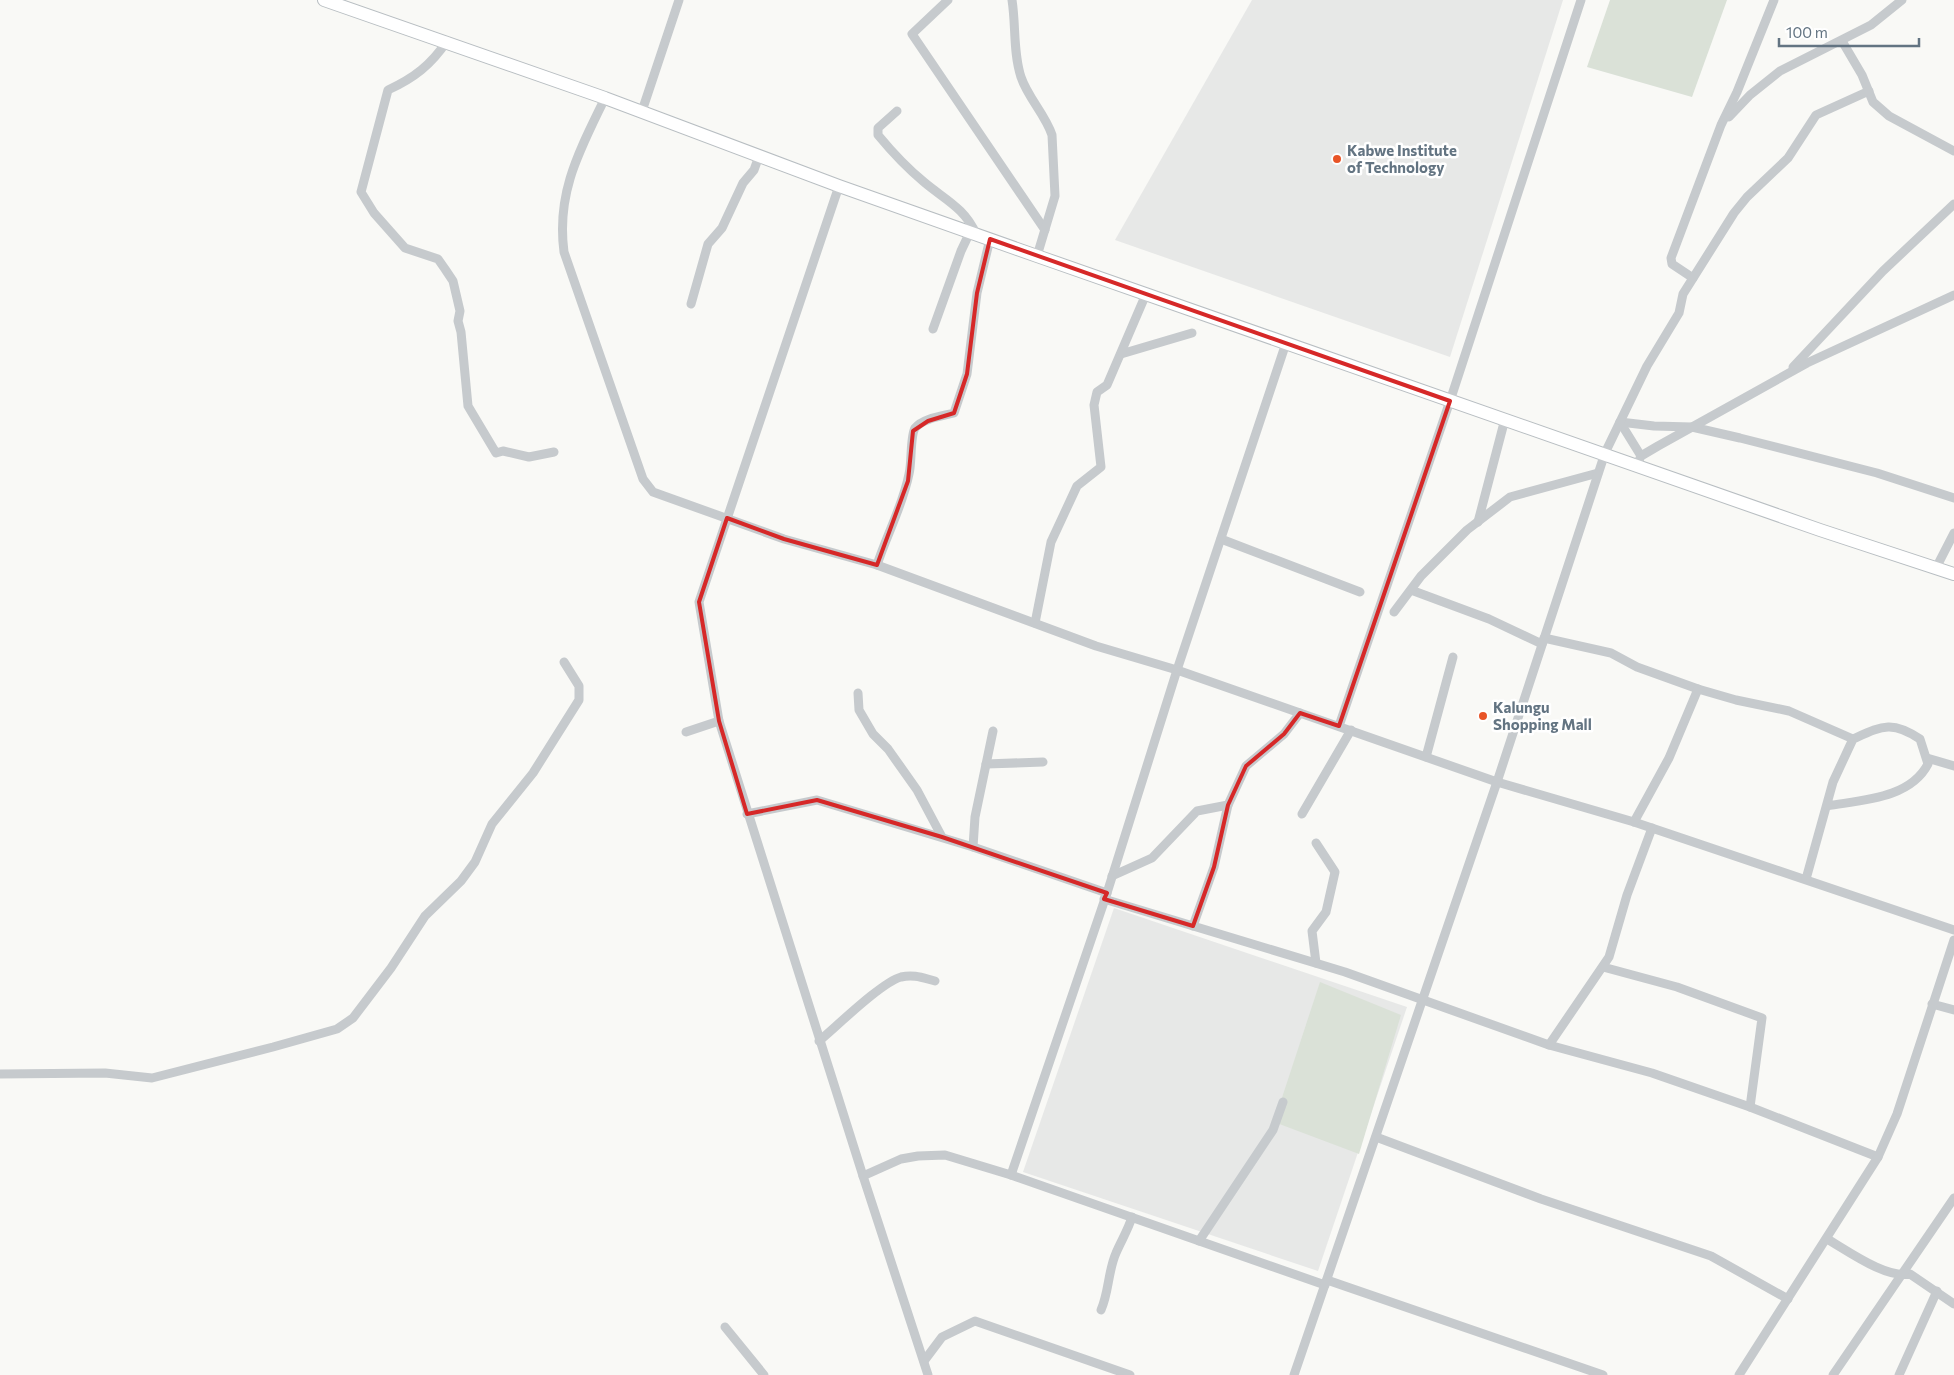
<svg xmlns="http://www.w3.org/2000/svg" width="1954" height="1375" font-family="Commissioner,sans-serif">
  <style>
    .built { fill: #e7e8e7 }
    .green { fill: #dae1d7 }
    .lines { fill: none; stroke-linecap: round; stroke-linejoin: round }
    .secondary-casing { stroke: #b8bec2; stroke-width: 14 }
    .street { stroke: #c6cacd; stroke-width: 9 }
    .secondary { stroke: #fff; stroke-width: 12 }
    .marked { fill: none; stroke: #d62828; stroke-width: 4; stroke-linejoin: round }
    .poi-dot { fill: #e85427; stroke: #fff; stroke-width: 2 }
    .labels { text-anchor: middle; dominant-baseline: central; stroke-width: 5; stroke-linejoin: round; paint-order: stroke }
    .poi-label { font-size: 15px; font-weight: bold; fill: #637482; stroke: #fff; text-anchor: start }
  </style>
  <rect width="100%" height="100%" fill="#f9f9f6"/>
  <!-- built -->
  <g class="built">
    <polygon points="1252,0 1563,0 1450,357 1115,240"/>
    <polygon points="1114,908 1407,1007 1318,1271 1023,1172"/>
  </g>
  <!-- green -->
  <g class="green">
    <polygon points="1610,0 1727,0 1692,97 1587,67"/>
    <polygon points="1320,982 1401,1015 1359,1154 1274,1122"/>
  </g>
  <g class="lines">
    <!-- secondary casing -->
    <g class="secondary-casing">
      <polyline id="secondary" points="324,0 605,98 839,186 1037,256 1820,530 1954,574"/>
    </g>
    <!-- street -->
    <g class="street">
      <polyline points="948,0 912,34 1045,230"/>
      <path d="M1012,0C1016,25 1013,53 1021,77C1028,98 1045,114 1052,135L1055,196L1037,256"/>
      <path d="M447,41C431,65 414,78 388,90L361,192L374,213L405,248L438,259L445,269L453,281L460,311L458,321L461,332L468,406L496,453L503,451L529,457L554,452"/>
      <polyline points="1842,41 1862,75 1873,102 1889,116 1954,151"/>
      <path d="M605,98C580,150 556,192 564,252L643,479L653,492L784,539L877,565L1096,646L1177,670L1497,782L1634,822L1954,930"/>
      <polyline points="642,111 679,0"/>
      <path d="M897,111L878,128V135C892,152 907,168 924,182C944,199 965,208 976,234"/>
      <polyline points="1729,117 1750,95 1780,71 1871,25 1902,0"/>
      <polyline points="839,186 699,602 719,721 863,1176 928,1375"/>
      <polyline points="1693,278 1672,264 1671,258 1721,125 1737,92 1774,0"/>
      <polyline points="691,304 708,244 722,228 743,183 754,170 759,156"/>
      <polyline points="933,329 961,251 970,232"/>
      <polyline points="1121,354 1192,333"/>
      <polyline points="1793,367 1883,271 1954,204"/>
      <polyline points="1620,422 1654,426 1692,427 1740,438 1877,473 1954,498"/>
      <polyline points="1620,422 1641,456"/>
      <polyline points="1637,465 1641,456 1658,446 1807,363 1954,295"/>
      <polyline points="1478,522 1505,419"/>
      <polyline points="1221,539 1360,592"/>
      <path d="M877,565C887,534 903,505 909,474C912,463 910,436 915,428C923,418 943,416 954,413L967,374L977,293L990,239"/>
      <polyline points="1936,568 1954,533"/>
      <polyline points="1411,590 1489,619 1542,644"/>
      <polyline points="1394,612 1421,576 1467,530 1510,497 1598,473"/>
      <polyline points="1035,623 1051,542 1077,486 1101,467 1094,405 1097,392 1107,385 1146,294"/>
      <polyline points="1544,638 1611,653 1637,667 1698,689 1736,700 1789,711 1853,739"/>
      <polyline points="858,693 859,710 873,734 888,749 917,790 942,837"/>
      <polyline points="1339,726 1450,401 1581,0"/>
      <polyline points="686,732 719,721"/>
      <polyline points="1426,757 1453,657"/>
      <polyline points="1927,758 1954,766"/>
      <polyline points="986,764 1043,762"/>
      <polyline points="747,814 817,800 973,847 1107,893"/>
      <polyline points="1302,814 1351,730"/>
      <polyline points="1634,822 1669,758 1698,689"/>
      <polyline points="1316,843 1335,872 1326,912 1312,931 1316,963"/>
      <polyline points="973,847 975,817 993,731"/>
      <polyline points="1112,876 1152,858 1197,811 1228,805 1246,766 1284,734 1300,713"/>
      <path d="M1806,879L1833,782L1853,739C1882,726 1892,720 1920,739L1928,764C1910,799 1861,800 1827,806"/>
      <polyline points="1104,899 1345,972 1549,1045 1652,1073 1750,1107 1878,1157"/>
      <polyline points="1193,926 1214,867 1228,805"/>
      <polyline points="1603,967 1677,987 1762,1018 1750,1107"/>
      <polyline points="1932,1004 1954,1010"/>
      <path d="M819,1041C837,1026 882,982 901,977C914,974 923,978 935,981"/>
      <polyline points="1549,1045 1609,957 1627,895 1652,828"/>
      <polyline points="0,1074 105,1073 152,1078 273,1047 337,1029 353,1018 391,968 425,916 461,881 475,862 492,824 533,773 579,700 579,686 564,662"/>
      <polyline points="1376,1137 1541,1199 1711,1256 1788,1299"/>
      <polyline points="1011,1175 1107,893 1177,670 1286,343"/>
      <polyline points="863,1176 901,1159 918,1156 945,1155 1011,1175 1325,1285"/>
      <path d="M1827,1239C1848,1251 1886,1279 1910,1274L1954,1304"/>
      <polyline points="1199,1241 1273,1130 1283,1102"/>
      <polyline points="1327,1280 1603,1375"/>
      <path d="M1101,1310C1109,1292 1108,1271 1116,1253C1121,1241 1128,1230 1132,1217"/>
      <polyline points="725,1327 764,1375"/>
      <polyline points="924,1361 942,1337 975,1321 1130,1375"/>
      <polyline points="1294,1375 1497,782 1605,453 1647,366 1679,313 1683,294 1734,213 1747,197 1788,158 1816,115 1869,91"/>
      <polyline points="1739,1375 1878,1157 1897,1114 1954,940"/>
      <polyline points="1833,1375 1954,1198"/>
      <polyline points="1899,1375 1937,1291"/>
    </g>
    <!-- secondary -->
    <use href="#secondary" class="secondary"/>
  </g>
  <!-- marked area -->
  <path class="marked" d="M990,239L1450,401L1339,726L1300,713L1284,734L1246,766L1228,805L1214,867L1193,926L1104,899L1107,893L942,837L817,800L747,814L719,721L699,602L727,518L784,539L877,565L908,481L913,431L928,421L954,413L967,374L977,293Z"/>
  <!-- markers -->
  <g class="poi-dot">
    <circle cx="1337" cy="159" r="5"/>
    <circle cx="1483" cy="716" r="5"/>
  </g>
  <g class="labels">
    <!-- poi labels -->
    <g class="poi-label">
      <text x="1347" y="150">Kabwe Institute<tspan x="1347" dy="17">of Technology</tspan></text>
      <text x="1493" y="707">Kalungu<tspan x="1493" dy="17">Shopping Mall</tspan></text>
    </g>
  </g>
  <!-- scale -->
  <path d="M1779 38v8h140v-8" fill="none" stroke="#637482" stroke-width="2.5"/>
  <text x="1786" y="38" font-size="15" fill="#637482" stroke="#ffffff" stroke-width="4" paint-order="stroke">100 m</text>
</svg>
